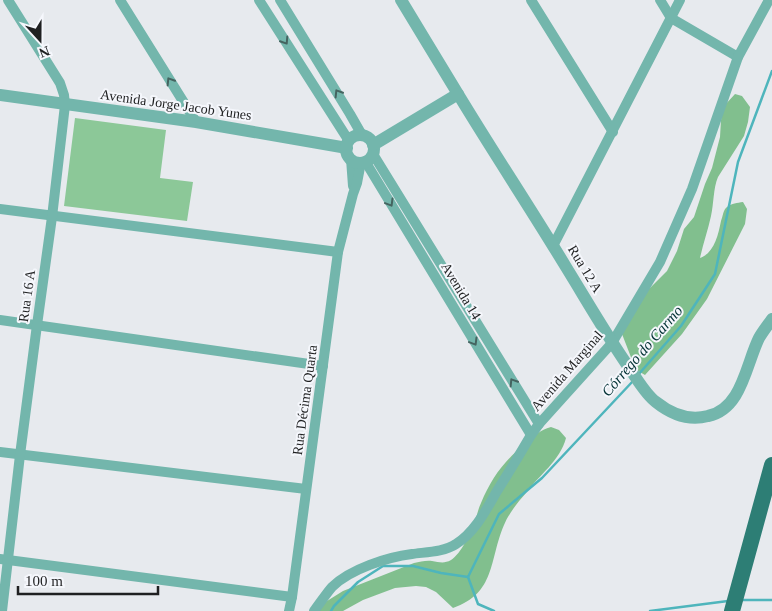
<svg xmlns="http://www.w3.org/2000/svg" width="772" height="611" font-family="'Times New Roman',serif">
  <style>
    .green { fill: #8cc898 }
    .forest { fill: #81bf8e }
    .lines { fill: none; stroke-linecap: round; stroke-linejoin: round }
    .stream { stroke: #4eb5bc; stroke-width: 2.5 }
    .minor { stroke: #73b6ac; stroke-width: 10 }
    .tertiary { stroke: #73b6ac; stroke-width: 12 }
    .primary { stroke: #2d7e75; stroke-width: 16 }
    .oneway { stroke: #456460 }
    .labels { text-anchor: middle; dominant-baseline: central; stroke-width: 4; stroke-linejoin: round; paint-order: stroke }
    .street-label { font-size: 14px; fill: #1f2021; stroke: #f5f7fc }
    .water-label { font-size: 15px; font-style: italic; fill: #003033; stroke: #f5f7fc }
  </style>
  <rect width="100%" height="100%" fill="#e7eaee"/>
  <!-- green -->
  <polygon class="green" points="75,118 166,130 160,178 193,182 187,221 64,206"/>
  <!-- forest -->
  <g class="forest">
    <path d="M735,94L742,96L750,107L748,122L744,136L718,177C713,189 714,203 711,216C708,230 703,244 700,258C714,253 718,236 721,221C723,216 723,210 727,207C732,203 737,203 743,202L747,209L745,224L707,299L682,334L645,375L638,371L634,365L622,334L637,301L667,271L677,251L684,229L694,217L705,184L712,168L720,137L721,120L724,106Z"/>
    <path d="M551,427L559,430L566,438C560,461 539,475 526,493C518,502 509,513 504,525C489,560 496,593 453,608L436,592L426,587L416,586L395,588L363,600L343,611H315L327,601L343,591L414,563C420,562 426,560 432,561C439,562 444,564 451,560C461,554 471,532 475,521C477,516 478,509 481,503C492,477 504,461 526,443C534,436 540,430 551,427Z"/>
  </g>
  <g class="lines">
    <!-- stream -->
    <g class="stream">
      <polyline points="638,375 681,326 715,274 738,162 772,71"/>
      <polyline points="468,577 499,514 542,478 633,381"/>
      <polyline points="468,577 478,604 494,611"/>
      <polyline points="741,600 772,600"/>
      <polyline points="331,611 334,606 358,582 383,566 413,566 441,573 468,577"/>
      <polyline points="650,611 728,601"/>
    </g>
    <!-- minor -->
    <g class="minor">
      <polyline points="120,0 196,122"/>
      <polyline points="259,0 349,141"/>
      <polyline points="280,0 350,114 362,135"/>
      <polyline points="531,0 613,132"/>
      <polyline points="660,0 671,18 738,57"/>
      <polyline points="373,154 539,424"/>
      <polyline points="351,159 353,186"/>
      <polyline points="365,161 531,435"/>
      <polyline points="0,209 338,252"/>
      <polyline points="553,246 680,0"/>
      <polyline points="0,320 323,366"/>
      <polyline points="0,452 306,489"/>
      <polyline points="0,559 292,597"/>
      <polyline points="2,611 20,455 37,325 52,217 65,105 64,95 60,83 8,0"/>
      <polyline points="289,611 292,597 338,252 353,194 357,183 361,162"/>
      <path d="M314,611C320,603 326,594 332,587C350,569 388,557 412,554C426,552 444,552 456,544C475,532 486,510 497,491C509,472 520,454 531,435L539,424L612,343L660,262L692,189L738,57L769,0"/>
    </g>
    <!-- tertiary -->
    <g class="tertiary">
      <path d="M401,0C420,31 439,63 458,94C493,152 531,209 566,267C587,301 607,336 630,369C637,379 646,395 656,402C671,414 689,421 708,416C742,409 746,364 759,338C763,331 768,325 772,319"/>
      <polyline points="0,95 196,122 347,148"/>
      <circle cx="360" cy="149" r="14"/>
      <polyline points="373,145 458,94"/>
    </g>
    <!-- primary -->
    <polyline class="primary" points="732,611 772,465"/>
  </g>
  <!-- one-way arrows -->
  <defs><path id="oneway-chevron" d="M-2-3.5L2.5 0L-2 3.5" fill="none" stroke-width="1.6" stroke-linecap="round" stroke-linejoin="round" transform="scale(1.25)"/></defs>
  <g class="oneway">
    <use href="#oneway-chevron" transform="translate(285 41) rotate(57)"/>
    <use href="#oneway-chevron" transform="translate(170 81) rotate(-122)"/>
    <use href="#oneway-chevron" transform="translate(338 93) rotate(-122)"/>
    <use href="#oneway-chevron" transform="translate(390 203) rotate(59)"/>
    <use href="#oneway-chevron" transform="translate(474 342) rotate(59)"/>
    <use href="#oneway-chevron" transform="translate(513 382) rotate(-122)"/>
  </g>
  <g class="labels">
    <!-- street labels -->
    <g class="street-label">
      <text transform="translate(176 105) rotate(8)">Avenida Jorge Jacob Yunes</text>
      <text transform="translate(585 269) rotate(59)">Rua 12 A</text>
      <text transform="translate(461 291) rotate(59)">Avenida 14</text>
      <text transform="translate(27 296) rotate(-82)">Rua 16 A</text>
      <text transform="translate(567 371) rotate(-49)">Avenida Marginal</text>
      <text transform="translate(305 400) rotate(-82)">Rua Décima Quarta</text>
    </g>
    <!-- water labels -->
    <g class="water-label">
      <text transform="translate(642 351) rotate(-49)">Córrego do Carmo</text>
    </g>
  </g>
  <!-- north arrow -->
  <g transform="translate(40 40) rotate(159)" stroke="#f5f7fc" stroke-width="4" paint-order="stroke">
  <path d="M0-4L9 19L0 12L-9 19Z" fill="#1f2021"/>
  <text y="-8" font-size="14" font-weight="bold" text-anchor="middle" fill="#1f2021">N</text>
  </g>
  <!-- scale -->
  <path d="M18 586v8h140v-8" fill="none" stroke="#1f2021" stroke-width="2.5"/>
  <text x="25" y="586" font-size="15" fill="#1f2021" stroke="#f5f7fc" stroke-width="4" paint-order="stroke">100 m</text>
</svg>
